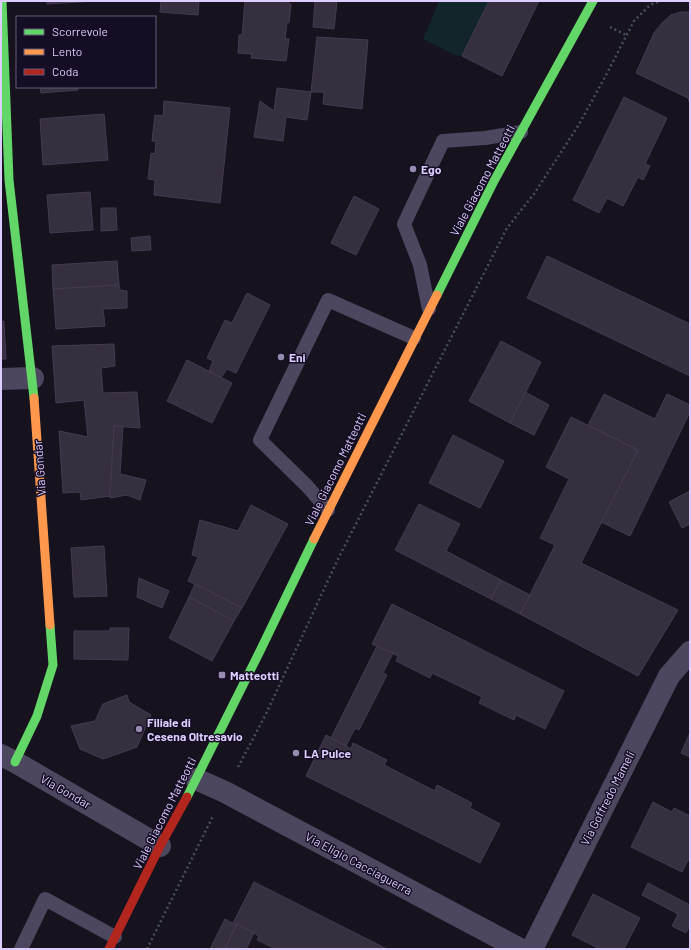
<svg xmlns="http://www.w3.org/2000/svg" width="691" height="950" font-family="Barlow,sans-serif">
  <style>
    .green { fill: #11252b }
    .building { fill: #352f40; stroke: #443b52 }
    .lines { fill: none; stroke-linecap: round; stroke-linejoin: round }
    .path { stroke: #464f60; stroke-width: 2.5; stroke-dasharray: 2 3; stroke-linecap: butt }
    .lane { stroke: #4c465f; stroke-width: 14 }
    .street { stroke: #4c465f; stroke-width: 22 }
    .fast { stroke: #63d668; stroke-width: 9 }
    .slow { stroke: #ff974d; stroke-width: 9 }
    .jam { stroke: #b3261e; stroke-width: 9 }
    .poi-dot { fill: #978cb0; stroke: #150d23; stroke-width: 1.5 }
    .labels { text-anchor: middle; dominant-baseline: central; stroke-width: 3; stroke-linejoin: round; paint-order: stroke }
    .poi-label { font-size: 12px; font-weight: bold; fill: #ddceff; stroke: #150d23; text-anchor: start }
    .street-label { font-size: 12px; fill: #ddceff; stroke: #150d23 }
  </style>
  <rect width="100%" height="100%" fill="#16121e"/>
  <!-- green -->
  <polygon class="green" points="439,1 489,1 462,56 455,55 423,39"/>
  <!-- building -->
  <g class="building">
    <polygon points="47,1 95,1 47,4"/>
    <polygon points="161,1 199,1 198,15 160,12"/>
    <polygon points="245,1 289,1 288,4 291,4 289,23 287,23 285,39 289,39 286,61 251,58 252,54 238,53 239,35 242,35"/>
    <polygon points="315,1 337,1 334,29 313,27"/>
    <polygon points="489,1 539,1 502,76 462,56"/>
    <polygon points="681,12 690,12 690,104 688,98 636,73 654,33 662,23 671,15"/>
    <polygon points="317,37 368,40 362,109 323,104 324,92 311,92"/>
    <polygon points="40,87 78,87 78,90 41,93"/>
    <polygon points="277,88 311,92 307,120 286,117 283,141 254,137 260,101 274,111"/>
    <polygon points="624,97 667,118 645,164 650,166 643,180 638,177 623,206 607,198 599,213 573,200"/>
    <polygon points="164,101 230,108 220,203 154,195 155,180 148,179 151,153 155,154 156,141 152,141 155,115 163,116"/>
    <polygon points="104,114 108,160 43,165 40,119"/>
    <polygon points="90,192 93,230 50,233 47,195"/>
    <polygon points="354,196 379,209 356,255 331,243"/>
    <polygon points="101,208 116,208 117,230 101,231"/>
    <polygon points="150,236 151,250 132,251 131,238"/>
    <polygon points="547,256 690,324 690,376 527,298"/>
    <polygon points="117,261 119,285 53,289 52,265"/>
    <polygon points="119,285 120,290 127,291 127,308 103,309 105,326 56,329 53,289"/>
    <polygon points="247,293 270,305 236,373 227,369 221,378 209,371 213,361 207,358 225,320 232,323"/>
    <polygon points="4,321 6,359 1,359 1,322"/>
    <polygon points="501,341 541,362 510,423 469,401"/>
    <polygon points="114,344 115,366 101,368 103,393 137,392 140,428 114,426 110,496 81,500 80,492 63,493 59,431 88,437 84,400 56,403 52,346"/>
    <polygon points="187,360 232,383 212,423 167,401"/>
    <polygon points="525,392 549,405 534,435 510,423"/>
    <polygon points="604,394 655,419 667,394 690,405 690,412 630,536 601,522 638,450 588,425"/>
    <polygon points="571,417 638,450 581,563 678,610 638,676 520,614 555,545 540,538 569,479 546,467"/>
    <polygon points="114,426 123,426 120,474 146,480 140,500 127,495 110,498"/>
    <polygon points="453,435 504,461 480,508 429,483"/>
    <polygon points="690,491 690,524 682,528 669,502"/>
    <polygon points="419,504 460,524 446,551 501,580 491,599 395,550"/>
    <polygon points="251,505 288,524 242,608 188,581 198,557 192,555 200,520 238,531"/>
    <polygon points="104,546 107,596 74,597 71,548"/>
    <polygon points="139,578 169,591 162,608 137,597"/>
    <polygon points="501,580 530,595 520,614 491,599"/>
    <polygon points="195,584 242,608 234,621 189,597"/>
    <polygon points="189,597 234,621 212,661 169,638"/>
    <polygon points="392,604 564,691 545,729 516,715 514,720 479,703 482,697 432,673 430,678 396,661 398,656 372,644"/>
    <polygon points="110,628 129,628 128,660 74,659 74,631 110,631"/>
    <polygon points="377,646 393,653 383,673 387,675 359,730 355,728 346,746 331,738"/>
    <polygon points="127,695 129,702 151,715 137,747 103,759 80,749 71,726 95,721 103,704"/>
    <polygon points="690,733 690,757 681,753"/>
    <polygon points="326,735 351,749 353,743 387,760 384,765 435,791 437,785 472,803 470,808 500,824 480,863 306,776"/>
    <polygon points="653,802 672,812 674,808 690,816 690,861 688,860 682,872 631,847"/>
    <polygon points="254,882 387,949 276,949 257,940 259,936 237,924 236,925 233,923"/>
    <polygon points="648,883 690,905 690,925 686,933 672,926 678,914 642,895"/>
    <polygon points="593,894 640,918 624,949 600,949 572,935"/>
    <polygon points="225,919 236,925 225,949 210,949"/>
    <polygon points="237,924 254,933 246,949 225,949"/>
  </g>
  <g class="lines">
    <!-- path -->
    <g class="path">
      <polyline points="610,27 626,35"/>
      <polyline points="238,767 266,714 338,559 507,228 534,194 578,126 605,77 634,21 650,5 660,1"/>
      <polyline points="147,949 213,816"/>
    </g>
    <!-- lane -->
    <g class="lane">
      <polyline points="429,309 420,265 404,224 443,141 485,138 521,132"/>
      <polyline points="328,510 307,486 260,440 328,300 414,338"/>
      <polyline points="21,949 45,899 115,937"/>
    </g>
    <!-- street -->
    <g class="street">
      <polyline points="1,379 33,378"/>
      <polyline points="1,755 15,762 160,846"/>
      <polyline points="196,779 225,792 520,949"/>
      <polyline points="532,949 669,676 690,652"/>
    </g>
    <!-- fast -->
    <g class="fast">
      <polyline points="2,1 9,180 34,398"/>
      <polyline points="437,295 494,181 593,1"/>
      <polyline points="15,762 37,716 53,665 50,625"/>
      <polyline points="187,797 261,649 314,539"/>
    </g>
    <!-- slow -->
    <g class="slow">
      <polyline points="34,398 50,625"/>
      <polyline points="314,539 437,295"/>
    </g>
    <!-- jam -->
    <polyline class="jam" points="109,949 160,846 187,797"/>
  </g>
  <!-- markers -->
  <g class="poi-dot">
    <circle cx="413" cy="169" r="4"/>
    <circle cx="281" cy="357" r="4"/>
    <rect x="218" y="671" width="8" height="8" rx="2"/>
    <circle cx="139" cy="729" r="4"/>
    <circle cx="296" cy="753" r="4"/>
  </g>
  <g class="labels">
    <!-- poi labels -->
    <g class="poi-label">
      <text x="421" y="169">Ego</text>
      <text x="289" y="357">Eni</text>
      <text x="230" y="675">Matteotti</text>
      <text x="147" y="722">Filiale di<tspan x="147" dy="14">Cesena Oltresavio</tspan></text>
      <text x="304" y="753">LA Pulce</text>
    </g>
    <!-- street labels -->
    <g class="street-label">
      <text transform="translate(482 180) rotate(-62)">Viale Giacomo Matteotti</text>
      <text transform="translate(39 468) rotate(-94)">Via Gondar</text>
      <text transform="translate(335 469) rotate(-64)">Viale Giacomo Matteotti</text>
      <text transform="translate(66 791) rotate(30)">Via Gondar</text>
      <text transform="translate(607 798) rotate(-63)">Via Goffredo Mameli</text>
      <text transform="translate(164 813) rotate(-63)">Viale Giacomo Matteotti</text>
      <text transform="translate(359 863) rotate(28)">Via Eligio Cacciaguerra</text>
    </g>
  </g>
  <!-- border -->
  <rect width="691" height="950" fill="none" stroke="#ddceff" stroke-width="4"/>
  <!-- legend -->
  <rect x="16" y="16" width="140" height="72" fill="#150d23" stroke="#655a7b"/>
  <rect x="24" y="29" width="20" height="6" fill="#63d668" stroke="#655a7b"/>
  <text x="52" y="36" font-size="12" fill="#ddceff">Scorrevole</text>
  <rect x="24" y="49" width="20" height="6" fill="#ff974d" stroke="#655a7b"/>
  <text x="52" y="56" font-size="12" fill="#ddceff">Lento</text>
  <rect x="24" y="69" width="20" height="6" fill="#b3261e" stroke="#655a7b"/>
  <text x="52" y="76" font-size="12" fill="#ddceff">Coda</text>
</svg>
